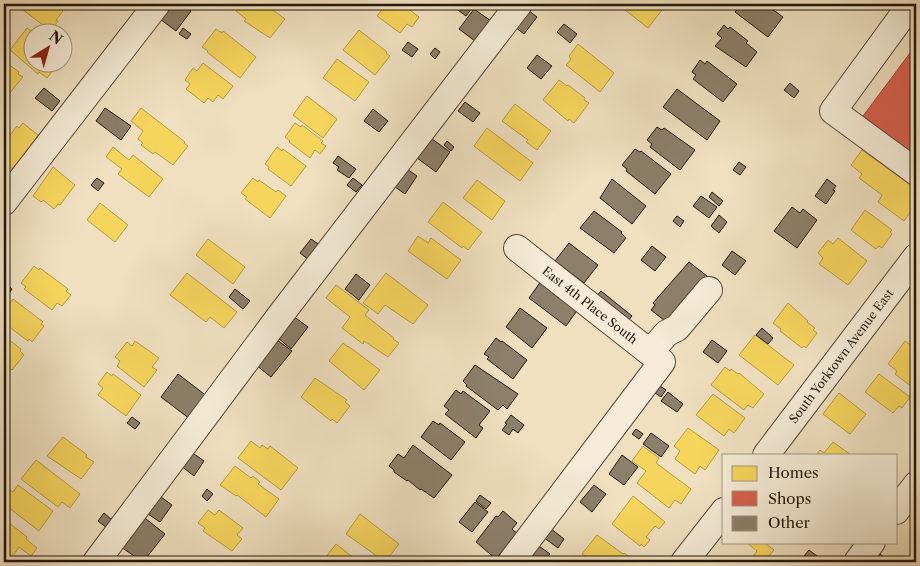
<svg xmlns="http://www.w3.org/2000/svg" width="920" height="566" font-family="'Libre Caslon Text',serif">
  <style>
    .homes { fill: #f6d55c; stroke: #b69c43 }
    .shops { fill: #d6604d; stroke: #a04a39 }
    .building { fill: #8d7f69; stroke: #21160a }
    .lines { fill: none; stroke-linecap: round; stroke-linejoin: round }
    .minor-casing { stroke: #554838; stroke-width: 28 }
    .minor { stroke: #f5ebd6; stroke-width: 26 }
    .labels { text-anchor: middle; dominant-baseline: central; stroke-width: 5; stroke-linejoin: round; paint-order: stroke }
    .street-label { font-size: 12px; fill: #21160a; stroke: #f5ebd6 }
  </style>
  <rect width="100%" height="100%" fill="#f0e0c0"/>
  <filter id="stains"><feTurbulence type="fractalNoise" baseFrequency=".004" numOctaves="4"/><feColorMatrix values="0 0 0 0 .2 0 0 0 0 .09 0 0 0 0 .02 0 0 0 .5 -.17"/></filter>
  <radialGradient id="worn" r=".72"><stop offset=".6" stop-color="#630" stop-opacity="0"/><stop offset="1" stop-color="#630" stop-opacity=".3"/></radialGradient>
  <!-- homes -->
  <g class="homes">
    <polygon points="19,4 54,4 63,11 56,20 58,21 52,29 50,28 48,29 18,6"/>
    <polygon points="239,4 265,4 285,19 270,38 244,21 246,19 236,11 241,5"/>
    <polygon points="380,4 402,4 419,17 412,27 407,24 400,33 377,16 383,8 379,5"/>
    <polygon points="600,4 654,4 662,10 648,28 620,6 617,10 611,5 608,9"/>
    <polygon points="27,28 33,32 32,62 59,62 47,78 39,72 38,74 10,50"/>
    <polygon points="216,29 222,33 223,31 256,57 240,78 207,52 208,51 202,47"/>
    <polygon points="359,30 387,52 386,53 390,56 375,75 343,50"/>
    <polygon points="578,44 614,73 600,92 566,65 571,59 569,56"/>
    <polygon points="337,59 369,82 355,101 323,78"/>
    <polygon points="4,61 19,72 18,74 23,77 9,94 5,90 4,92"/>
    <polygon points="203,63 233,86 223,99 218,95 213,102 208,98 204,103 186,89 190,84 185,80 193,68 197,71"/>
    <polygon points="559,80 567,86 568,85 585,98 584,100 589,103 574,123 569,119 568,121 543,100"/>
    <polygon points="307,96 337,119 323,138 293,115"/>
    <polygon points="515,104 551,131 537,150 526,142 528,140 502,121"/>
    <polygon points="141,108 185,142 184,143 188,146 173,165 155,152 153,154 141,145 143,143 138,139 143,131 131,121"/>
    <polygon points="23,123 38,135 35,140 36,141 16,166 15,165 12,169 4,162 4,143 17,126 19,128"/>
    <polygon points="295,123 301,127 302,125 323,141 321,143 326,146 320,154 315,150 310,158 289,142 290,141 285,137"/>
    <polygon points="487,128 533,163 520,181 474,146"/>
    <polygon points="113,147 129,160 133,155 163,179 149,197 118,174 122,169 106,157"/>
    <polygon points="277,147 282,151 283,149 306,166 291,186 268,169 269,167 265,164"/>
    <polygon points="862,150 916,189 916,204 904,221 878,202 882,195 859,178 862,174 851,165"/>
    <polygon points="53,167 75,185 60,205 58,204 54,209 43,200 41,202 33,196"/>
    <polygon points="253,178 258,182 259,180 276,192 278,190 286,196 270,218 245,199 247,197 241,193"/>
    <polygon points="477,180 505,201 492,220 463,198"/>
    <polygon points="443,202 482,232 468,250 463,246 462,248 428,222"/>
    <polygon points="100,203 128,225 115,242 87,220"/>
    <polygon points="865,210 892,230 890,232 892,234 882,248 879,246 876,249 851,230"/>
    <polygon points="418,236 428,243 431,238 461,260 447,279 408,251"/>
    <polygon points="838,238 867,261 848,285 819,264 823,258 818,253 828,240 833,244"/>
    <polygon points="208,239 245,267 233,284 196,255"/>
    <polygon points="34,266 39,270 40,268 68,289 66,291 71,295 62,306 57,303 52,310 24,289 26,287 21,283"/>
    <polygon points="187,273 237,312 224,328 210,317 206,322 170,295"/>
    <polygon points="386,273 428,305 413,324 385,305 378,314 363,303"/>
    <polygon points="336,285 369,310 365,315 394,338 393,339 399,343 388,357 364,341 363,344 342,328 350,317 326,298"/>
    <polygon points="13,299 43,322 41,324 44,326 32,342 29,339 28,341 4,323 4,317 8,312 5,310"/>
    <polygon points="788,303 808,321 807,322 815,328 813,330 817,333 806,348 804,346 802,348 780,331 781,329 773,323"/>
    <polygon points="916,317 916,332 914,330 915,329 910,325"/>
    <polygon points="755,335 794,365 778,385 739,355"/>
    <polygon points="4,336 21,349 20,351 24,355 12,370 8,367 6,369 4,368"/>
    <polygon points="135,341 159,358 152,367 157,370 144,387 117,366 120,361 115,357 127,342 132,346"/>
    <polygon points="905,341 916,349 916,390 895,374 897,371 888,364"/>
    <polygon points="343,343 348,347 348,346 380,370 364,390 329,361"/>
    <polygon points="725,367 730,371 731,369 738,374 739,373 764,394 753,408 748,405 744,410 711,385"/>
    <polygon points="107,372 112,376 113,374 141,395 126,416 98,395 103,388 98,384"/>
    <polygon points="879,374 910,397 902,408 899,406 893,413 865,392"/>
    <polygon points="315,378 347,400 345,402 350,406 337,423 332,419 331,421 301,397"/>
    <polygon points="839,393 866,414 850,434 823,414"/>
    <polygon points="713,394 745,418 734,433 729,429 724,436 696,415"/>
    <polygon points="688,428 719,450 705,470 700,466 695,474 675,459 680,451 674,446"/>
    <polygon points="63,437 87,455 86,457 94,462 81,479 47,456"/>
    <polygon points="251,441 260,448 262,445 268,449 270,446 298,468 281,490 238,458"/>
    <polygon points="833,442 851,455 816,455 820,450 824,453"/>
    <polygon points="643,446 659,458 656,463 691,489 681,504 675,500 669,508 637,483 646,471 632,461"/>
    <polygon points="36,460 80,494 70,508 62,502 58,507 21,479"/>
    <polygon points="235,466 251,478 253,476 260,482 258,484 279,499 266,517 237,495 236,496 220,485"/>
    <polygon points="18,485 53,511 39,531 4,504 9,496 7,494 10,490 13,492"/>
    <polygon points="633,496 665,522 659,529 655,526 646,537 650,540 644,547 641,544 640,546 612,524"/>
    <polygon points="208,510 215,515 219,510 243,528 237,535 242,539 232,551 203,531 205,528 198,523"/>
    <polygon points="360,514 399,544 385,562 346,534"/>
    <polygon points="4,519 27,537 26,539 37,548 31,556 19,547 12,557 4,551"/>
    <polygon points="597,535 623,554 624,553 631,558 628,562 593,562 582,554"/>
    <polygon points="746,542 763,542 774,550 768,557 775,562 749,562 757,551"/>
    <polygon points="336,544 359,562 322,562"/>
  </g>
  <!-- shops -->
  <polygon class="shops" points="916,45 916,162 860,120"/>
  <!-- building -->
  <g class="building">
    <polygon points="165,4 181,4 191,11 176,31 156,16"/>
    <polygon points="452,4 469,4 473,7 466,16 451,5"/>
    <polygon points="741,4 765,4 783,17 768,37 735,12"/>
    <polygon points="474,9 491,21 475,41 459,29"/>
    <polygon points="528,10 537,17 524,34 515,27"/>
    <polygon points="564,24 577,34 570,43 557,32"/>
    <polygon points="724,25 728,29 730,27 748,41 746,43 757,52 746,67 715,46 722,38 717,34"/>
    <polygon points="183,28 191,34 187,39 179,34"/>
    <polygon points="408,42 418,49 412,57 402,50"/>
    <polygon points="435,48 440,52 435,59 430,54"/>
    <polygon points="537,55 552,66 541,79 527,68"/>
    <polygon points="700,60 705,64 707,61 737,84 723,102 693,79 696,75 692,72"/>
    <polygon points="790,83 799,91 794,98 784,90"/>
    <polygon points="44,88 60,101 52,111 35,98"/>
    <polygon points="677,89 720,121 707,140 663,107"/>
    <polygon points="465,102 480,113 473,122 458,111"/>
    <polygon points="105,108 131,126 121,140 96,121"/>
    <polygon points="373,109 388,121 379,132 364,121"/>
    <polygon points="657,127 662,130 664,128 695,150 680,170 650,147 652,144 647,140"/>
    <polygon points="428,136 450,152 436,172 413,155"/>
    <polygon points="447,141 454,147 451,151 444,145"/>
    <polygon points="635,149 640,152 641,151 671,174 655,194 626,171 627,169 622,165"/>
    <polygon points="338,156 356,169 349,178 337,170 339,167 333,163"/>
    <polygon points="739,162 746,167 740,175 733,170"/>
    <polygon points="404,167 417,176 405,194 391,184"/>
    <polygon points="97,178 104,183 98,191 91,185"/>
    <polygon points="353,178 362,185 356,192 347,185"/>
    <polygon points="612,179 646,206 632,224 600,198"/>
    <polygon points="827,179 836,186 833,190 835,191 826,204 815,196"/>
    <polygon points="712,192 723,201 719,206 709,197"/>
    <polygon points="701,196 717,207 709,218 693,206"/>
    <polygon points="792,207 800,213 803,209 817,220 797,248 774,231"/>
    <polygon points="594,211 622,232 621,233 626,238 614,253 580,228"/>
    <polygon points="719,215 727,222 719,233 711,226"/>
    <polygon points="677,216 684,221 680,227 673,221"/>
    <polygon points="311,239 324,248 313,263 300,253"/>
    <polygon points="569,243 598,265 584,283 555,261"/>
    <polygon points="652,246 666,257 655,271 641,260"/>
    <polygon points="732,251 746,261 735,275 722,265"/>
    <polygon points="689,262 707,276 669,324 651,310 655,305 653,303"/>
    <polygon points="356,274 370,285 359,300 345,289"/>
    <polygon points="544,277 581,305 566,326 529,298"/>
    <polygon points="7,285 12,289 6,298 4,297 4,290"/>
    <polygon points="235,289 250,301 243,309 229,297"/>
    <polygon points="601,291 632,316 625,324 594,299"/>
    <polygon points="520,308 547,328 532,348 506,327"/>
    <polygon points="293,316 308,327 291,349 277,337"/>
    <polygon points="762,328 773,338 768,344 756,335"/>
    <polygon points="496,338 501,342 502,341 527,360 513,379 487,359 489,357 484,354"/>
    <polygon points="277,340 292,351 271,377 256,365"/>
    <polygon points="712,340 727,351 718,363 703,352"/>
    <polygon points="475,365 518,394 507,409 503,405 498,410 466,386 467,385 463,381"/>
    <polygon points="178,374 208,397 190,419 161,397"/>
    <polygon points="660,386 666,390 661,397 655,393"/>
    <polygon points="456,390 461,394 463,391 490,411 479,425 483,428 476,438 445,414 449,410 444,406"/>
    <polygon points="668,392 683,404 677,412 661,401"/>
    <polygon points="511,415 524,425 518,433 513,429 509,435 502,430 507,424 505,423"/>
    <polygon points="132,417 140,423 135,429 127,423"/>
    <polygon points="433,421 439,425 440,423 465,442 451,460 421,437"/>
    <polygon points="636,429 643,434 639,439 632,434"/>
    <polygon points="651,433 669,446 661,457 643,444"/>
    <polygon points="413,445 452,475 434,498 421,489 420,490 408,480 407,481 394,472 394,470 389,466 398,454 404,458"/>
    <polygon points="190,451 204,461 194,476 180,465"/>
    <polygon points="622,455 638,467 624,485 609,474"/>
    <polygon points="594,485 606,494 592,512 580,502"/>
    <polygon points="207,489 213,494 207,501 202,496"/>
    <polygon points="157,494 172,505 160,522 145,512"/>
    <polygon points="480,495 491,503 486,509 476,501"/>
    <polygon points="475,502 488,512 472,532 459,522"/>
    <polygon points="503,511 517,523 512,529 519,535 510,547 507,545 496,559 476,542 496,516 498,517"/>
    <polygon points="916,512 916,524 910,520"/>
    <polygon points="104,513 113,521 107,528 98,521"/>
    <polygon points="141,515 165,534 143,562 118,545"/>
    <polygon points="550,528 564,539 558,548 543,537"/>
    <polygon points="536,544 550,554 543,562 527,562"/>
    <polygon points="809,550 825,562 799,562"/>
    <polygon points="880,554 886,559 883,562 874,562"/>
  </g>
  <g class="lines">
    <!-- minor casing -->
    <g class="minor-casing">
      <g id="minor">
        <polyline points="911,4 833,111 916,172"/>
        <polyline points="4,202 157,4"/>
        <polyline points="650,352 667,333 677,328 709,290"/>
        <polyline points="766,455 916,257"/>
        <polyline points="896,511 916,485"/>
        <polyline points="96,562 282,313 519,4"/>
        <polyline points="511,562 662,362 517,248"/>
        <polyline points="684,562 724,511"/>
        <polyline points="857,562 872,542"/>
      </g>
    </g>
    <!-- minor -->
    <use href="#minor" class="minor"/>
  </g>
  <g class="labels">
    <!-- street labels -->
    <g class="street-label">
      <text transform="translate(590 305) rotate(38)">East 4th Place South</text>
      <text transform="translate(841 356) rotate(-53)">South Yorktown Avenue East</text>
    </g>
  </g>
  <!-- margin -->
  <rect width="920" height="566" fill="none" stroke="#f0e0c0" stroke-width="20"/>
  <rect x="5" y="5" width="910" height="556" fill="none" stroke="#21160a" stroke-width="2.5"/>
  <rect x="10" y="10" width="900" height="546" fill="none" stroke="#21160a"/>
  <!-- legend -->
  <rect x="722" y="454" width="175" height="90" fill="#f5ebd6" stroke="#a09684"/>
  <rect x="732" y="466" width="25" height="15" fill="#f6d55c" stroke="#a09684"/>
  <text x="768" y="478" font-size="15" fill="#21160a">Homes</text>
  <rect x="732" y="491" width="25" height="15" fill="#d6604d" stroke="#a09684"/>
  <text x="768" y="504" font-size="15" fill="#21160a">Shops</text>
  <rect x="732" y="516" width="25" height="15" fill="#8d7f69" stroke="#a09684"/>
  <text x="768" y="528" font-size="15" fill="#21160a">Other</text>
  <!-- north arrow -->
  <g transform="translate(48 48) rotate(37)"><circle r="24" fill="#f5ebd6" stroke="#a09684"/>
  <path d="M0-4L9 19L0 12L-9 19Z" fill="#8f2418"/>
  <text y="-8" font-size="14" font-weight="bold" text-anchor="middle" fill="#21160a">N</text>
  </g>
  <rect width="100%" height="100%" filter="url(#stains)"/>
  <rect width="100%" height="100%" fill="url(#worn)"/>
</svg>
